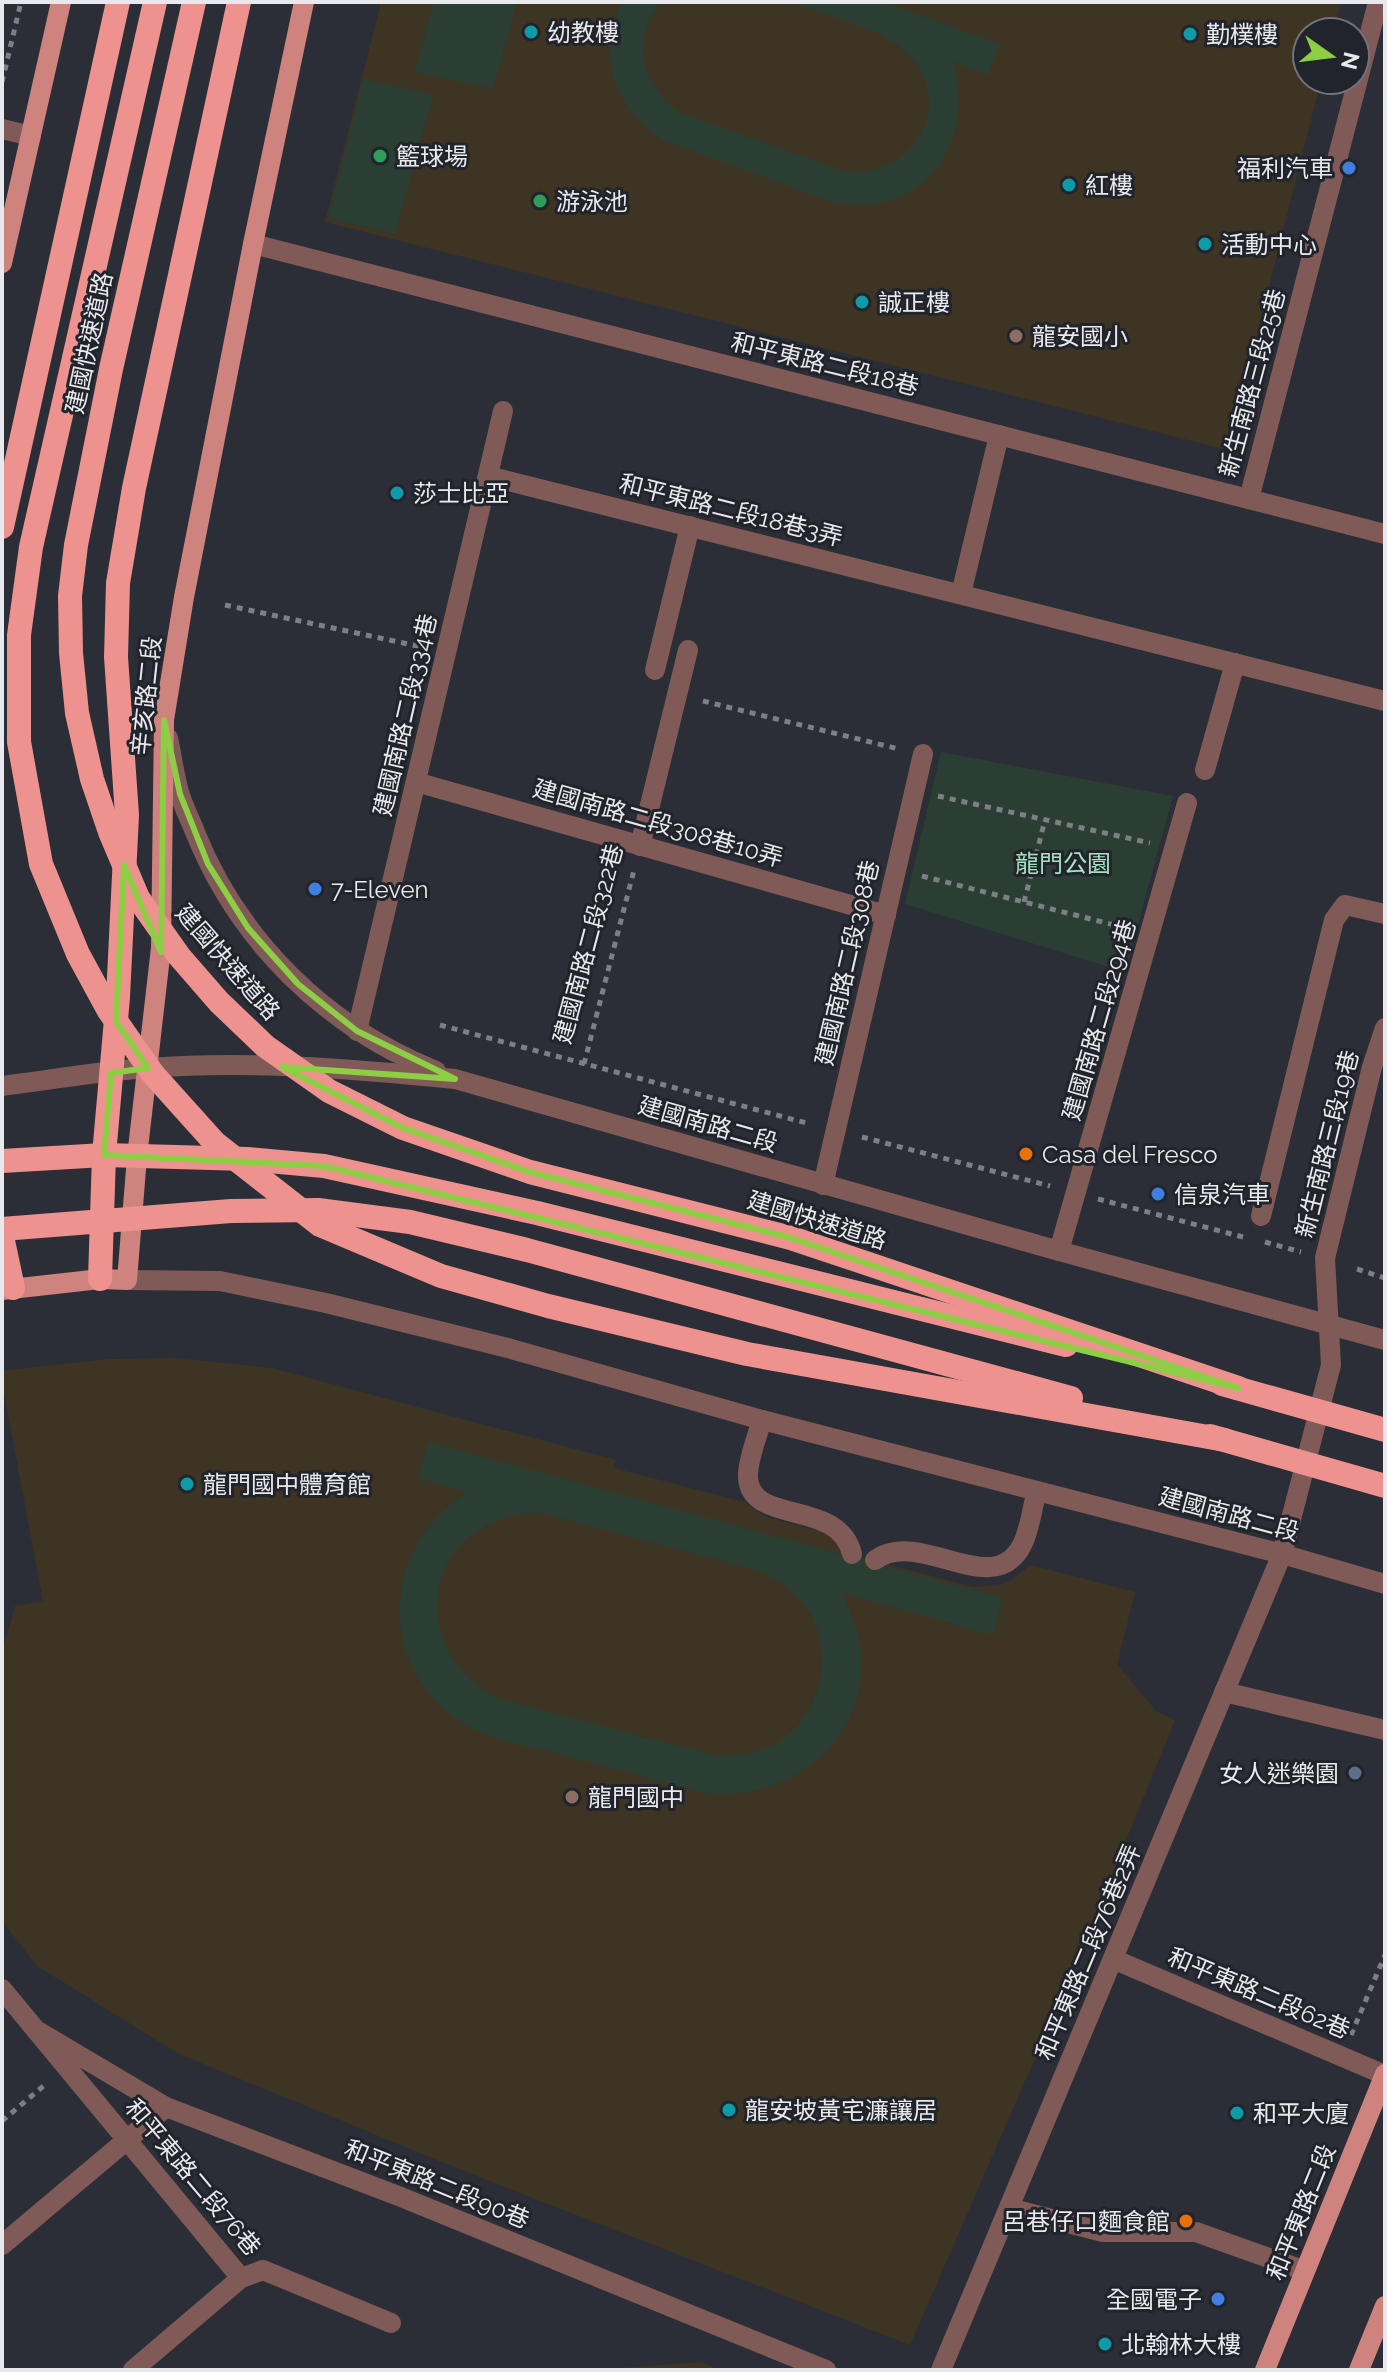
<svg xmlns="http://www.w3.org/2000/svg" width="1387" height="2372" font-family="Raleway,'Noto Sans TC',sans-serif">
  <style>
    .education { fill: #3e3424 }
    .green { fill: #2a3e33; fill-rule: evenodd }
    .lines { fill: none; stroke-linecap: round; stroke-linejoin: round }
    .path { stroke: #7d7f87; stroke-width: 5; stroke-dasharray: 6 6; stroke-linecap: butt }
    .minor { stroke: #7f5a57; stroke-width: 20 }
    .major { stroke: #ce837e; stroke-width: 20 }
    .highway { stroke: #ed928e; stroke-width: 24 }
    .marked { fill: none; stroke: #8dce44; stroke-width: 6; stroke-linejoin: round }
    .culture-dot { fill: #0f9aa8; stroke: #22242b; stroke-width: 3 }
    .leisure-dot { fill: #2e9e5b; stroke: #22242b; stroke-width: 3 }
    .shop-dot { fill: #3f7fe0; stroke: #22242b; stroke-width: 3 }
    .education-dot { fill: #8d6e63; stroke: #22242b; stroke-width: 3 }
    .food-dot { fill: #e8710a; stroke: #22242b; stroke-width: 3 }
    .service-dot { fill: #5c6f8a; stroke: #22242b; stroke-width: 3 }
    .labels { text-anchor: middle; dominant-baseline: central; stroke-width: 6; stroke-linejoin: round; paint-order: stroke }
    .poi-label { font-size: 24px; fill: #e8e9ef; stroke: #22242b; text-anchor: start }
    .street-label { font-size: 24px; fill: #e8e9ef; stroke: #22242b }
    .park-label { font-size: 24px; fill: #a3e3c0; stroke: #22242b }
  </style>
  <rect width="100%" height="100%" fill="#2b2e36"/>
  <!-- education -->
  <g class="education">
    <polygon points="381,2 1341,2 1333,32 1307,32 1307,80 1321,80 1228,450 325,222"/>
    <polygon points="174,1358 272,1368 616,1460 614,1468 744,1502 766,1517 823,1532 836,1541 842,1552 973,1587 1000,1585 1011,1580 1031,1565 1135,1592 1117,1664 1156,1711 1175,1720 1071,1976 910,2345 464,2171 179,2054 37,1966 2,1921 2,1652 15,1606 43,1601 2,1382 2,1371 108,1359"/>
    <polygon points="702,2362 720,2370 593,2370"/>
  </g>
  <!-- green -->
  <g class="green">
    <polygon points="434,2 517,2 493,89 415,72"/>
    <path d="M622,2H661C630,38 642,86 679,112L842,171C911,181 958,106 908,54C884,29 822,14 789,2H884L1000,44L988,75L953,62C977,145 922,220 833,202L665,141C615,109 595,57 622,2Z"/>
    <polygon points="364,79 433,95 395,234 328,218"/>
    <polygon points="941,752 1173,796 1125,972 905,904"/>
    <path d="M428,1442L1003,1598L993,1635L842,1593C850,1612 859,1630 861,1652C868,1742 789,1803 704,1793C661,1781 618,1770 575,1758C541,1749 501,1743 470,1727C424,1702 396,1653 400,1601C403,1554 429,1518 467,1492L418,1478ZM524,1513H541L760,1571C779,1580 796,1592 808,1610C836,1656 821,1720 772,1746C755,1755 736,1754 717,1756L499,1699C407,1651 419,1531 524,1513Z"/>
  </g>
  <g class="lines">
    <!-- path -->
    <g class="path">
      <polyline points="2,82 21,2"/>
      <polyline points="225,605 422,647"/>
      <polyline points="703,701 899,749"/>
      <polyline points="938,796 1150,843"/>
      <polyline points="922,876 1126,928"/>
      <polyline points="1024,902 1045,820"/>
      <polyline points="440,1025 810,1124"/>
      <polyline points="584,1064 634,870"/>
      <polyline points="862,1137 1050,1186"/>
      <polyline points="1098,1199 1243,1237"/>
      <polyline points="1265,1242 1301,1252"/>
      <polyline points="1357,1269 1385,1278"/>
      <polyline points="1351,2035 1385,1955"/>
      <polyline points="2,2121 47,2083"/>
    </g>
    <!-- minor -->
    <g class="minor">
      <polyline points="2,129 31,136"/>
      <polyline points="253,244 1385,534"/>
      <polyline points="488,476 1385,701"/>
      <polyline points="1249,499 1378,2"/>
      <polyline points="961,594 999,435"/>
      <polyline points="655,670 690,526"/>
      <path d="M168,738C172,756 174,774 179,792C183,806 190,819 195,832C239,942 327,1027 436,1071"/>
      <polyline points="1205,770 1235,663"/>
      <polyline points="416,782 886,915"/>
      <polyline points="640,846 688,650"/>
      <polyline points="357,1031 503,411"/>
      <path d="M2,1086C51,1080 100,1071 148,1068C250,1060 353,1069 455,1079L1059,1251L1385,1340"/>
      <polyline points="823,1185 923,754"/>
      <polyline points="1261,1216 1334,920 1345,905 1385,914"/>
      <polyline points="1059,1251 1187,803"/>
      <polyline points="127,1280 220,1281 326,1303 508,1348 762,1420 1282,1554 1385,1584"/>
      <path d="M762,1420C757,1437 749,1456 748,1474C746,1527 839,1497 852,1554"/>
      <path d="M875,1560C919,1527 993,1602 1022,1545C1030,1530 1032,1508 1037,1491"/>
      <polyline points="1224,1692 1385,1730"/>
      <polyline points="1113,1959 1385,2075"/>
      <polyline points="2,1989 241,2278"/>
      <polyline points="36,2030 166,2107 401,2197 826,2370"/>
      <polyline points="1009,2208 1103,2232 1196,2232 1305,2271"/>
      <polyline points="2,2245 166,2107"/>
      <polyline points="133,2370 241,2278 263,2270 391,2323"/>
      <polyline points="941,2370 1282,1554 1331,1365 1325,1258 1372,1067 1385,1028"/>
    </g>
    <!-- major -->
    <g class="major">
      <polyline points="2,263 61,2"/>
      <polyline points="2,1290 100,1279 127,1280 137,1157 161,948 164,720 184,597 253,244 304,2"/>
      <polyline points="1265,2370 1385,2074"/>
      <polyline points="1359,2370 1385,2306"/>
    </g>
    <!-- highway -->
    <g class="highway">
      <polyline points="155,2 31,547 19,635 19,742 41,864 78,954 109,1011 153,1074 215,1143 320,1225 441,1276 548,1306 747,1354 1225,1440"/>
      <polyline points="194,2 111,369 76,545 70,596 71,653 77,713 92,779 110,832 138,898 179,956 219,1002 265,1046 329,1091 403,1128 530,1172 791,1238 1238,1388"/>
      <polyline points="2,527 118,2"/>
      <polyline points="2,1161 104,1155 247,1159 324,1166 537,1213 1066,1345"/>
      <polyline points="2,1229 231,1211 318,1210 410,1222 527,1250 1071,1398"/>
      <polyline points="2,1236 13,1288"/>
      <polyline points="100,1279 104,1155 118,997 127,815 116,657 118,583 134,488 239,2"/>
      <polyline points="1222,1384 1385,1430"/>
      <polyline points="1210,1436 1385,1486"/>
    </g>
  </g>
  <!-- marked area -->
  <path class="marked" d="M164,720L180,794L208,864L248,928L298,984L357,1031L455,1079L282,1067L403,1128L530,1172L791,1238L1238,1388L324,1166L104,1155L111,1073L148,1068L116,1021L124,865L161,952Z"/>
  <!-- markers -->
  <g class="culture-dot">
    <circle cx="531" cy="32" r="8"/>
    <circle cx="1190" cy="34" r="8"/>
    <circle cx="1069" cy="185" r="8"/>
    <circle cx="1205" cy="244" r="8"/>
    <circle cx="862" cy="302" r="8"/>
    <circle cx="397" cy="493" r="8"/>
    <circle cx="187" cy="1484" r="8"/>
    <circle cx="729" cy="2110" r="8"/>
    <circle cx="1237" cy="2113" r="8"/>
    <circle cx="1105" cy="2344" r="8"/>
  </g>
  <g class="leisure-dot">
    <circle cx="380" cy="156" r="8"/>
    <circle cx="540" cy="201" r="8"/>
  </g>
  <g class="shop-dot">
    <circle cx="1349" cy="168" r="8"/>
    <circle cx="315" cy="889" r="8"/>
    <circle cx="1158" cy="1194" r="8"/>
    <circle cx="1218" cy="2299" r="8"/>
  </g>
  <g class="education-dot">
    <circle cx="1016" cy="336" r="8"/>
    <circle cx="572" cy="1797" r="8"/>
  </g>
  <g class="food-dot">
    <circle cx="1026" cy="1154" r="8"/>
    <circle cx="1186" cy="2221" r="8"/>
  </g>
  <circle class="service-dot" cx="1355" cy="1773" r="8"/>
  <g class="labels">
    <!-- poi labels -->
    <g class="poi-label">
      <text x="547" y="32">幼教樓</text>
      <text x="1206" y="34">勤樸樓</text>
      <text x="396" y="156">籃球場</text>
      <text x="1333" y="168" text-anchor="end">福利汽車</text>
      <text x="1085" y="185">紅樓</text>
      <text x="556" y="201">游泳池</text>
      <text x="1221" y="244">活動中心</text>
      <text x="878" y="302">誠正樓</text>
      <text x="1032" y="336">龍安國小</text>
      <text x="413" y="493">莎士比亞</text>
      <text x="331" y="889">7-Eleven</text>
      <text x="1042" y="1154">Casa del Fresco</text>
      <text x="1174" y="1194">信泉汽車</text>
      <text x="203" y="1484">龍門國中體育館</text>
      <text x="1339" y="1773" text-anchor="end">女人迷樂園</text>
      <text x="588" y="1797">龍門國中</text>
      <text x="745" y="2110">龍安坡黃宅濂讓居</text>
      <text x="1253" y="2113">和平大廈</text>
      <text x="1170" y="2221" text-anchor="end">呂巷仔口麵食館</text>
      <text x="1202" y="2299" text-anchor="end">全國電子</text>
      <text x="1121" y="2344">北翰林大樓</text>
    </g>
    <!-- street labels -->
    <g class="street-label">
      <text transform="translate(89 343) rotate(-78)">建國快速道路</text>
      <text transform="translate(825 364) rotate(14)">和平東路二段18巷</text>
      <text transform="translate(1252 383) rotate(-75)">新生南路三段25巷</text>
      <text transform="translate(731 510) rotate(14)">和平東路二段18巷3弄</text>
      <text transform="translate(146 696) rotate(-84)">辛亥路二段</text>
      <text transform="translate(405 715) rotate(-77)">建國南路二段334巷</text>
      <text transform="translate(658 823) rotate(16)">建國南路二段308巷10弄</text>
      <text transform="translate(588 944) rotate(-75)">建國南路二段322巷</text>
      <text transform="translate(228 962) rotate(49)">建國快速道路</text>
      <text transform="translate(847 963) rotate(-77)">建國南路二段308巷</text>
      <text transform="translate(1099 1020) rotate(-74)">建國南路二段294巷</text>
      <text transform="translate(708 1124) rotate(16)">建國南路二段</text>
      <text transform="translate(1327 1144) rotate(-76)">新生南路三段19巷</text>
      <text transform="translate(817 1220) rotate(17)">建國快速道路</text>
      <text transform="translate(1229 1514) rotate(15)">建國南路二段</text>
      <text transform="translate(1088 1952) rotate(-67)">和平東路二段76巷2弄</text>
      <text transform="translate(1259 1993) rotate(23)">和平東路二段62巷</text>
      <text transform="translate(193 2177) rotate(50)">和平東路二段76巷</text>
      <text transform="translate(437 2184) rotate(22)">和平東路二段90巷</text>
      <text transform="translate(1301 2212) rotate(-68)">和平東路二段</text>
    </g>
    <!-- park labels -->
    <g class="park-label">
      <text x="1063" y="863">龍門公園</text>
    </g>
  </g>
  <!-- border -->
  <rect width="1387" height="2372" fill="none" stroke="#e8e9ef" stroke-width="8"/>
  <!-- north arrow -->
  <g transform="translate(1331 56) rotate(104)"><circle r="38" fill="#22242b" stroke="#717379" stroke-width="2"/>
  <path d="M0-6L14 30L0 20L-14 30Z" fill="#8dce44"/>
  <text y="-12" font-size="22" font-weight="bold" text-anchor="middle" fill="#e8e9ef">N</text>
  </g>
</svg>
